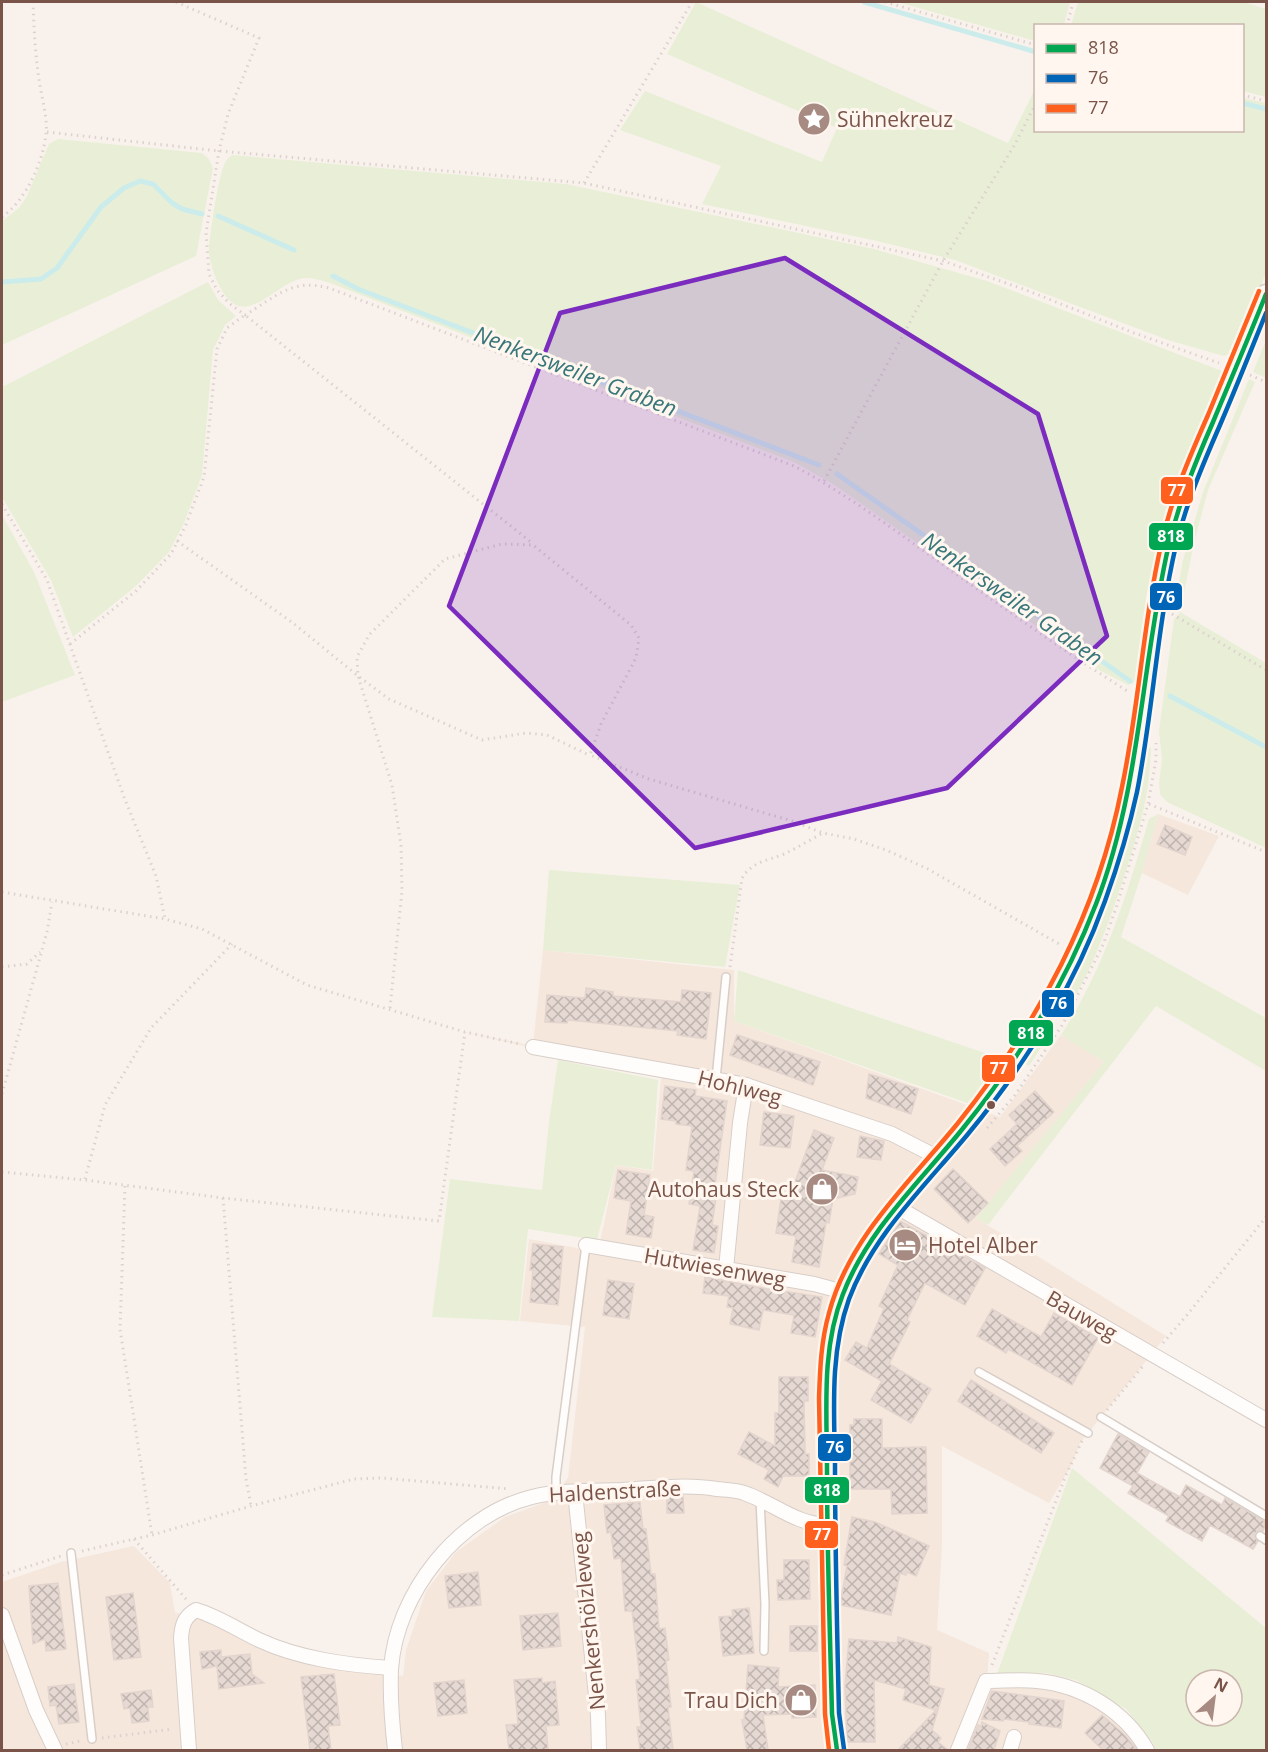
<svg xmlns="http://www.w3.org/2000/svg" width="1268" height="1752" font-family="'Open Sans',sans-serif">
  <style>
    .residential { fill: #f5e7dc }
    .green { fill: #e8efd6; fill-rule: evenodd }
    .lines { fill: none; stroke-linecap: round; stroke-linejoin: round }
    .stream { stroke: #cceceb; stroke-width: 5 }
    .building { fill: url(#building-cross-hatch); stroke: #e3d4ce; stroke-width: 1.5 }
    .service-casing { stroke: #d8cec8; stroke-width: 10 }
    .minor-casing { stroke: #d8cec8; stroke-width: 16 }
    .tertiary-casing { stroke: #d8cec8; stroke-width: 21 }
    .path { stroke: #dcd1ce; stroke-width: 3; stroke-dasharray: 1.5 4.5; stroke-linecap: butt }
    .service { stroke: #fefdfc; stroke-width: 7 }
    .minor { stroke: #fefdfc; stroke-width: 14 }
    .tertiary { stroke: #fefdfc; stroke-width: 18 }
    .bus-1-casing { stroke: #fff7ef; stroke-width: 9 }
    .bus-2-casing { stroke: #fff7ef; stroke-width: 9 }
    .bus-3-casing { stroke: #fff7ef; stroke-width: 9 }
    .bus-1 { stroke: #00a651; stroke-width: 4.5 }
    .bus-2 { stroke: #0065b7; stroke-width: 4.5 }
    .bus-3 { stroke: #ff601e; stroke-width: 4.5 }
    .marked { fill: #7b2cbf; fill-opacity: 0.2; stroke: #7b2cbf; stroke-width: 4.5; stroke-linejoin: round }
    .bus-dot { fill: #7b5449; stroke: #fff7ef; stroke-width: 2 }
    .labels { text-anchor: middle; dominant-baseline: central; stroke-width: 6; stroke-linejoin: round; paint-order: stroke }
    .poi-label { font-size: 21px; fill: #7b5449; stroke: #fff7ef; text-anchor: start }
    .street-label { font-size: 21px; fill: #7b5449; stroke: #fff7ef }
    .water-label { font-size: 22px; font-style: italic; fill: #387679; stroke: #fff7ef }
    .line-badge { stroke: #fff7ef; stroke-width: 2 }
    .badge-label { font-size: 16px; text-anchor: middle; font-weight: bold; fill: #fff }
  </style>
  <defs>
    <pattern id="building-cross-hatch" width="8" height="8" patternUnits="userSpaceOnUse" patternTransform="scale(1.5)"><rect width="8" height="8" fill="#e6d9d4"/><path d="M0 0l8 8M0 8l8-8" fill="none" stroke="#bfb3ae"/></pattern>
  </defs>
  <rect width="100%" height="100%" fill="#f9f2ec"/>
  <!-- residential -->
  <g class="residential">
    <polygon points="1158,814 1219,836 1188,895 1142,873"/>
    <polygon points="543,950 734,970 734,1021 1000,1117 1061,1035 1104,1062 976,1218 1166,1336 1080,1443 1071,1466 1049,1503 942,1446 942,1544 937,1630 989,1653 987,1681 1015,1680 1089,1696 1147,1750 2,1750 2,1582 61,1562 134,1546 170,1583 175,1613 209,1618 369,1671 403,1676 406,1650 426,1591 456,1552 505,1517 549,1501 568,1478 585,1327 520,1321 529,1239 598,1252 616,1165 653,1171 661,1078 465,1032 533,1046"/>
  </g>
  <!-- green -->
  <g class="green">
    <polygon points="696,2 1008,143 1035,89 1036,130 1242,130 1243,98 1266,103 1266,273 1233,353 1224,356 1168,340 955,260 877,241 702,204 721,166 620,130 645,91 822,162 837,128 667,54"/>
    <polygon points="898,2 1070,2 1064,25 1036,26 1035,41"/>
    <polygon points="1078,2 1244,2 1266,9 1266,97 1243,91 1242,26 1071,25"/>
    <polygon points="58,139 202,153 209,159 213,168 196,256 2,345 2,221 19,208 27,196 49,144"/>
    <path d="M232,155L566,184L874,249L987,281L1222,371L1188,458L1166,528L1139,681L1128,685L1099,670L833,484L794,462L330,283C323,281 314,278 307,278C283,278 257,315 236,305C221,298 210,267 209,252C209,239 219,170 226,161C227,159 230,157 232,155Z"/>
    <polygon points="208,282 218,300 236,316 225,325 213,350 202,475 184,523 169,552 137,585 73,637 51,580 2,497 2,387"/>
    <polygon points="1266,340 1266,378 1253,372"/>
    <polygon points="1249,379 1255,382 1208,490 1194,543 1180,612 1266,663 1266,848 1167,802 1160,794 1159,783 1162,760 1159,731 1174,619 1180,613 1174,608 1183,560 1203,492"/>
    <polygon points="2,515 34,572 75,675 2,702"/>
    <path d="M1147,748H1151C1150,770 1148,791 1143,812C1134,849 1090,995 1060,1013L1057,1008C1103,921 1131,844 1147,748Z"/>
    <path d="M1158,814L1142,873L1121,937L1266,1018V1071L1156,1006L988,1225L976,1218L1104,1062L1061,1035C1104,969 1127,895 1149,819Z"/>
    <polygon points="549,870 740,885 725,967 543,950"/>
    <polygon points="738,970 1006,1060 973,1105 734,1021"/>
    <polygon points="1048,1025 1053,1029 1029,1066 1025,1064 1045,1027"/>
    <polygon points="558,1060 658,1080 652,1170 616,1165 597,1240 528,1229 519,1321 432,1317 450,1179 542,1190 549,1122"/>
    <path d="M1072,1468L1266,1628V1750H1156L1151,1740L1126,1709L1076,1680L1046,1673L997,1674ZM1196,1680H1232V1716H1196Z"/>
  </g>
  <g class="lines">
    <!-- stream -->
    <g class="stream">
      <polyline points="864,2 1036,52"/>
      <polyline points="1242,103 1266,109"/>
      <polyline points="218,216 294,250"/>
      <polyline points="333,276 358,289 819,465"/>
      <polyline points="2,282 41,279 57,268 101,207 124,188 140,181 153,184 172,203 182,209 202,214"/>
      <polyline points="837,474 1130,681"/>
      <polyline points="1170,696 1266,747"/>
    </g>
  </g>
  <!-- building -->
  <g class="building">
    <polygon points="1165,825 1192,837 1185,855 1157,844"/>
    <polygon points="586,988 613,992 613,996 681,1002 682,990 711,993 706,1039 677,1035 678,1031 568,1020 567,1023 545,1022 547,995 585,998"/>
    <polygon points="737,1035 820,1062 813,1085 730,1055"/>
    <polygon points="869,1074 918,1089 911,1114 866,1098"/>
    <polygon points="665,1086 696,1090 695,1096 727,1101 715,1184 718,1184 712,1225 718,1226 714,1253 693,1250 700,1206 689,1204 694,1171 686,1170 692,1126 676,1124 676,1121 661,1119"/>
    <polygon points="1035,1091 1054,1112 1017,1146 1022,1151 1005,1166 990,1149 1017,1124 1009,1115"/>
    <polygon points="764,1112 794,1116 790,1148 760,1145"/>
    <polygon points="814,1130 834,1138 822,1170 858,1177 855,1194 833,1199 829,1223 826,1222 819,1267 792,1262 796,1236 776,1233 781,1199 788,1201"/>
    <polygon points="860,1136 884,1141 881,1160 857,1157"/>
    <polygon points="953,1169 988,1203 968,1223 934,1189"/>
    <polygon points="618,1170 650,1175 644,1215 654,1217 651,1238 626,1234 631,1201 614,1198"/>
    <polygon points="900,1221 985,1268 965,1305 925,1283 907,1320 910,1322 889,1364 931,1389 911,1423 871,1400 882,1381 845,1360 856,1342 867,1348 884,1308 879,1306 898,1265 879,1254"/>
    <polygon points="533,1244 563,1247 558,1305 530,1302 533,1270 530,1270"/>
    <polygon points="705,1277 783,1292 783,1291 822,1297 815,1337 791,1333 794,1315 763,1310 759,1330 730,1324 733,1308 727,1307 729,1296 703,1293"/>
    <polygon points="608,1280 634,1284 629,1319 603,1315"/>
    <polygon points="992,1309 1041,1337 1054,1313 1098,1338 1072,1385 1008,1349 1006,1353 977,1336"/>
    <polygon points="779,1377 808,1377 808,1401 804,1401 805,1454 809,1454 809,1476 783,1476 778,1487 764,1479 769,1470 738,1454 749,1432 775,1446 775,1413 779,1413"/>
    <polygon points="971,1380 1054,1433 1041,1453 958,1401"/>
    <polygon points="854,1419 882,1419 882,1448 926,1447 927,1513 892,1514 891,1489 850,1489 850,1425 854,1425"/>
    <polygon points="1118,1434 1149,1452 1137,1473 1180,1497 1186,1485 1222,1505 1225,1498 1266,1522 1263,1531 1258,1531 1255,1533 1255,1538 1258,1541 1253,1549 1210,1525 1202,1541 1166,1521 1169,1516 1128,1493 1133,1486 1100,1468"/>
    <polygon points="667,1496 683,1496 684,1513 667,1513"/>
    <polygon points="640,1502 643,1529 646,1529 651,1574 655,1574 659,1629 665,1628 669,1660 666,1661 671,1707 668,1707 673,1750 640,1750 637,1727 641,1727 636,1680 640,1679 632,1611 625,1611 621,1558 614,1559 611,1532 607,1533 604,1505"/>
    <polygon points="852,1517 875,1522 929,1546 916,1576 907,1572 906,1575 900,1573 891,1615 840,1605 847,1566 844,1565"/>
    <polygon points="784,1560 809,1560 810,1599 778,1600 777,1580 784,1580"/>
    <polygon points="478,1572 481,1605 449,1608 445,1576"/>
    <polygon points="58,1583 66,1649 46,1651 45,1639 33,1644 29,1586"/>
    <polygon points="133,1593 141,1657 114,1660 106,1597"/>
    <polygon points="749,1608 754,1653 723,1656 719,1617 733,1616 732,1610"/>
    <polygon points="558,1613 561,1646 523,1650 520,1616"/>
    <rect x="790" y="1626" width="27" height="25"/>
    <polygon points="898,1637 931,1647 929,1685 944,1689 932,1730 941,1738 938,1742 948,1750 898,1750 936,1710 903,1700 906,1689 874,1680 875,1742 847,1742 845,1686 849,1639 897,1643"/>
    <polygon points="221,1650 221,1657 250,1654 252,1674 264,1683 219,1689 217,1666 202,1669 200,1652"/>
    <polygon points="748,1665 779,1668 778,1687 815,1685 816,1717 792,1718 792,1714 763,1715 768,1750 747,1750 742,1720 744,1720"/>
    <polygon points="334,1674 340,1725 328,1726 331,1750 310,1750 301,1677"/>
    <polygon points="542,1678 542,1683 555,1681 559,1725 546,1726 548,1750 509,1750 506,1725 518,1724 514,1680"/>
    <polygon points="464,1680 467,1713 438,1716 434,1683"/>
    <polygon points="74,1684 79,1722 59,1724 56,1705 50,1706 48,1687"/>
    <polygon points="151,1690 153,1707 148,1707 149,1721 132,1723 130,1708 124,1709 121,1694"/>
    <polygon points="992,1691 1064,1701 1061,1728 1029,1724 1029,1722 1004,1719 1003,1721 982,1719"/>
    <polygon points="1102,1715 1125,1735 1137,1750 1103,1750 1085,1733"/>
    <polygon points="982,1722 1000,1731 994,1750 968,1750 978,1725 981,1727"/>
  </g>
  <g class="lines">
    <!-- service casing -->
    <g class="service-casing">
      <g id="service">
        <polyline points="716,1079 726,977"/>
        <polyline points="979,1372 1088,1433"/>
        <polyline points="1101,1417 1266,1516"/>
        <polyline points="556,1492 556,1477 586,1245"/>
        <polyline points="760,1500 765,1604 764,1651"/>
        <polyline points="1260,1536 1266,1540"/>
        <polyline points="71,1553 92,1739"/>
      </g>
    </g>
    <!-- minor casing -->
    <g class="minor-casing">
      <g id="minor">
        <polyline points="533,1047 746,1085 892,1134 939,1158"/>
        <polyline points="897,1207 1266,1420"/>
        <polyline points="586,1245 814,1284 844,1292"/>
        <polyline points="726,1269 740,1123 746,1085"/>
        <polyline points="575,1492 598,1715 599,1750"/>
        <polyline points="2,1615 36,1710 55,1750"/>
        <path d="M189,1750L181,1638C182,1625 184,1617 196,1610C219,1617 238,1630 259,1640C300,1659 347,1665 391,1668"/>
        <path d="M395,1750C392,1724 390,1695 391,1669C396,1594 458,1515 532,1497C561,1490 592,1491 622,1490C653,1488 686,1484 717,1489C726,1490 736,1490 744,1493C774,1503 794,1524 828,1525"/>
        <path d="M958,1750L986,1681C1003,1681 1021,1679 1037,1681C1082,1685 1125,1711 1147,1750"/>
        <polyline points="1010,1750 1014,1737"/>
      </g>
    </g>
    <!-- tertiary casing -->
    <g class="tertiary-casing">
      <path id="tertiary" d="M837,1750L832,1714C830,1630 827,1545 827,1461C827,1405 822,1347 843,1294C868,1230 921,1180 964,1127C1027,1048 1078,964 1109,868C1144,763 1144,651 1169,544C1179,502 1196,461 1213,422C1231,379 1249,337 1266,294"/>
    </g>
    <!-- path -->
    <g class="path">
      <path d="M176,2L259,38L228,114L219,151L206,233L209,274L217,290L230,304L245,315C276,297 291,278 329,288L794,466C841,491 885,523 928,554C994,601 1060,649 1129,692"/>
      <polyline points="885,2 1036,45"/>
      <polyline points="1067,26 1073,2"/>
      <polyline points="1242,95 1266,101"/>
      <polyline points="47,132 219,151 584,183 943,261 1026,290 1134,333 1219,363"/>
      <polyline points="584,183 692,2"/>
      <path d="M2,217C25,201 43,163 46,134C48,117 41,96 39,79C35,53 34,28 33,2"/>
      <polyline points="1250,375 1266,382"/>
      <polyline points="824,481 943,261 1014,146 1036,103"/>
      <polyline points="2,504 47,580 124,797 156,876 165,919"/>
      <polyline points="177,541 293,623 358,676 389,699 482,740 526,733 547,735 589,755"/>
      <polyline points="1172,614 1266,670"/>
      <polyline points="70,644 136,591 171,554 185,527 204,477 217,349 227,328 245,315 532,543"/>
      <polyline points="1149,804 1266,852"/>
      <polyline points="2,892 165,919 202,929 307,985 465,1032 520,1044"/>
      <polyline points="2,967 27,964 40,952"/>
      <path d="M730,967L742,878C753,861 767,861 784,854C797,848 810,840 823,833"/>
      <polyline points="390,1008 402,891 401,845 392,785 358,676 357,657 369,635 445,559 502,544 533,545 631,625 639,638 636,658 601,724 590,755 649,779 792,821 823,833 854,839 886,850 926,868 1061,945"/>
      <polyline points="2,1094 47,932 52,902"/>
      <polyline points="987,1128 1015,1095 1063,1024 1103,945 1117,905 1148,804 1156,760 1156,743"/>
      <polyline points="2,1172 85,1180 223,1198 439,1221 465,1032"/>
      <polyline points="85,1179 105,1105 151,1028 232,944"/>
      <polyline points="125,1186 120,1329 152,1535"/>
      <polyline points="223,1198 246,1479 251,1506"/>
      <polyline points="1163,1343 1187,1315 1266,1217"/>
      <polyline points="1107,1410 1143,1366"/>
      <polyline points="134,1539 186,1599"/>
      <polyline points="82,1551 152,1535 251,1506 354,1479 382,1478 510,1489"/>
      <polyline points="2,1575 61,1556"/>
      <polyline points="992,1665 1066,1475 1082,1441"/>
      <polyline points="102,1738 173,1729"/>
      <polyline points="66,1744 80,1741"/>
    </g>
    <!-- service -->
    <use href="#service" class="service"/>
    <!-- minor -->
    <use href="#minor" class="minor"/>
    <!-- tertiary -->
    <use href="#tertiary" class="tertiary"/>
    <!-- bus-1 casing -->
    <g class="bus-1-casing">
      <path id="bus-1" d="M837,1750L832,1714C830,1632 827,1550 827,1469C827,1411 821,1349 843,1294C868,1229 921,1181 964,1127C1018,1060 1065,985 1096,904C1141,788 1141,664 1169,544C1179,502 1196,461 1213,422C1231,379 1249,337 1266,294"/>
    </g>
    <!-- bus-2 casing -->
    <g class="bus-2-casing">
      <path id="bus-2" d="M844,1749L839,1713C837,1630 835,1547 835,1464C834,1409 830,1352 849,1299C873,1235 925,1186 968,1134C1025,1065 1075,985 1105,901C1118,865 1129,829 1137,792C1153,710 1157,627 1176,545C1186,504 1203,464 1220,425C1236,388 1251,350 1266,313"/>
    </g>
    <!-- bus-3 casing -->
    <g class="bus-3-casing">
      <path id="bus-3" d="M829,1750L825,1714L819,1398C820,1369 821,1341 829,1313C849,1237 910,1182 958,1123C997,1074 1033,1021 1061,965C1089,909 1110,849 1122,787C1139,706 1143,622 1162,541C1172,497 1190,456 1208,415C1225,374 1242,333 1259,291"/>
    </g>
    <!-- bus-1 -->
    <use href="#bus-1" class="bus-1"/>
    <!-- bus-2 -->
    <use href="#bus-2" class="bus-2"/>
    <!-- bus-3 -->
    <use href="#bus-3" class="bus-3"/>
  </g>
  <!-- marked area -->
  <path class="marked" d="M785,258L1038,414L1107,636L947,788L695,848L449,606L560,313Z"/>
  <!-- icons -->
  <defs>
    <g id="sight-disc" transform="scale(1.725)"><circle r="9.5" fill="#a78b82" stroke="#fff7ef"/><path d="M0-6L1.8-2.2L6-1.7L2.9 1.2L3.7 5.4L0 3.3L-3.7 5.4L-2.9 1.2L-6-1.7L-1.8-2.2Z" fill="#fff"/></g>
    <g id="shop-disc" transform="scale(1.725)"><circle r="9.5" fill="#a78b82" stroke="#fff7ef"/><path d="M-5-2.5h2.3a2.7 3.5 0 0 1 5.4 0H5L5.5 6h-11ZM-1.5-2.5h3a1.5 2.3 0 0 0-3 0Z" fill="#fff"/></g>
    <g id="hotel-disc" transform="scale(1.725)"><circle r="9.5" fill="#a78b82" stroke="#fff7ef"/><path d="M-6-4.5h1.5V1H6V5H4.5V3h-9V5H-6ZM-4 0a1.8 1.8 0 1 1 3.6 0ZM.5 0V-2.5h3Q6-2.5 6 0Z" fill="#fff"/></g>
  </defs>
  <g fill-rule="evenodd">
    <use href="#sight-disc" x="814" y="119"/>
    <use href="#shop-disc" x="822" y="1189"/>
    <use href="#hotel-disc" x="905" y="1245"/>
    <use href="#shop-disc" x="801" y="1700"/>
  </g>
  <!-- markers -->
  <circle class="bus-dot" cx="991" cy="1105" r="5"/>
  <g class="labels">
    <!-- poi labels -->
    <g class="poi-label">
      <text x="837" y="119">Sühnekreuz</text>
      <text x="799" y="1189" text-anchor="end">Autohaus Steck</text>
      <text x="928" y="1245">Hotel Alber</text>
      <text x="778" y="1700" text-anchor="end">Trau Dich</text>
    </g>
    <!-- street labels -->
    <g class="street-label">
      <text transform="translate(740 1087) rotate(14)">Hohlweg</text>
      <text transform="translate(715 1267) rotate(10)">Hutwiesenweg</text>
      <text transform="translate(1082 1315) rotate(30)">Bauweg</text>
      <text transform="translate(615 1491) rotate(-3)">Haldenstraße</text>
      <text transform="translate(588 1621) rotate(-96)">Nenkershölzleweg</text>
    </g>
    <!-- water labels -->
    <g class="water-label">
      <text transform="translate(576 370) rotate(21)">Nenkersweiler Graben</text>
      <text transform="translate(1013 598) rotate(35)">Nenkersweiler Graben</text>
    </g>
  </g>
  <g class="line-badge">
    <rect x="1160" y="476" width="34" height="29" rx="6" fill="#ff601e"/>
    <rect x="1148" y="522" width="46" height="29" rx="6" fill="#00a651"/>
    <rect x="1149" y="582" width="34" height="29" rx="6" fill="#0065b7"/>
    <rect x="1041" y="989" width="34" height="29" rx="6" fill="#0065b7"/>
    <rect x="1008" y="1019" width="46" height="28" rx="6" fill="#00a651"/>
    <rect x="981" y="1054" width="35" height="29" rx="6" fill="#ff601e"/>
    <rect x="817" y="1433" width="35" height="29" rx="6" fill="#0065b7"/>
    <rect x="804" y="1476" width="46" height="28" rx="6" fill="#00a651"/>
    <rect x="804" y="1520" width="35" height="29" rx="6" fill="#ff601e"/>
  </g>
  <g class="badge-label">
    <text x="1177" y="496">77</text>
    <text x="1171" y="542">818</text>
    <text x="1166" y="603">76</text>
    <text x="1058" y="1009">76</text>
    <text x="1031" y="1039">818</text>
    <text x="999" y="1074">77</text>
    <text x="835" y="1453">76</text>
    <text x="827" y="1496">818</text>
    <text x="822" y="1540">77</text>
  </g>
  <!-- border -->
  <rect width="1268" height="1752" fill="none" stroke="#7b5449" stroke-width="6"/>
  <!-- legend -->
  <rect x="1034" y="24" width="210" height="108" fill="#fff7ef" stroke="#cab6ad" stroke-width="1.5"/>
  <rect x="1046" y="44" width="30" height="9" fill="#00a651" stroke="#cab6ad" stroke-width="1.5"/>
  <text x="1088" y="54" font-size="18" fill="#7b5449">818</text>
  <rect x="1046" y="74" width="30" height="9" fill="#0065b7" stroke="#cab6ad" stroke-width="1.5"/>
  <text x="1088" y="84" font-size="18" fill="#7b5449">76</text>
  <rect x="1046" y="104" width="30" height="9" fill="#ff601e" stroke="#cab6ad" stroke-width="1.5"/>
  <text x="1088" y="114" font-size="18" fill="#7b5449">77</text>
  <!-- north arrow -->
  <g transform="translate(1214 1698) rotate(28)"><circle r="28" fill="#fff7ef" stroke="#cab6ad" stroke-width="1.5"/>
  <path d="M0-4.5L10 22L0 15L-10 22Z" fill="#a78b82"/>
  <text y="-9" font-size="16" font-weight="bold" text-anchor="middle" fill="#7b5449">N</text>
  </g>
</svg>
